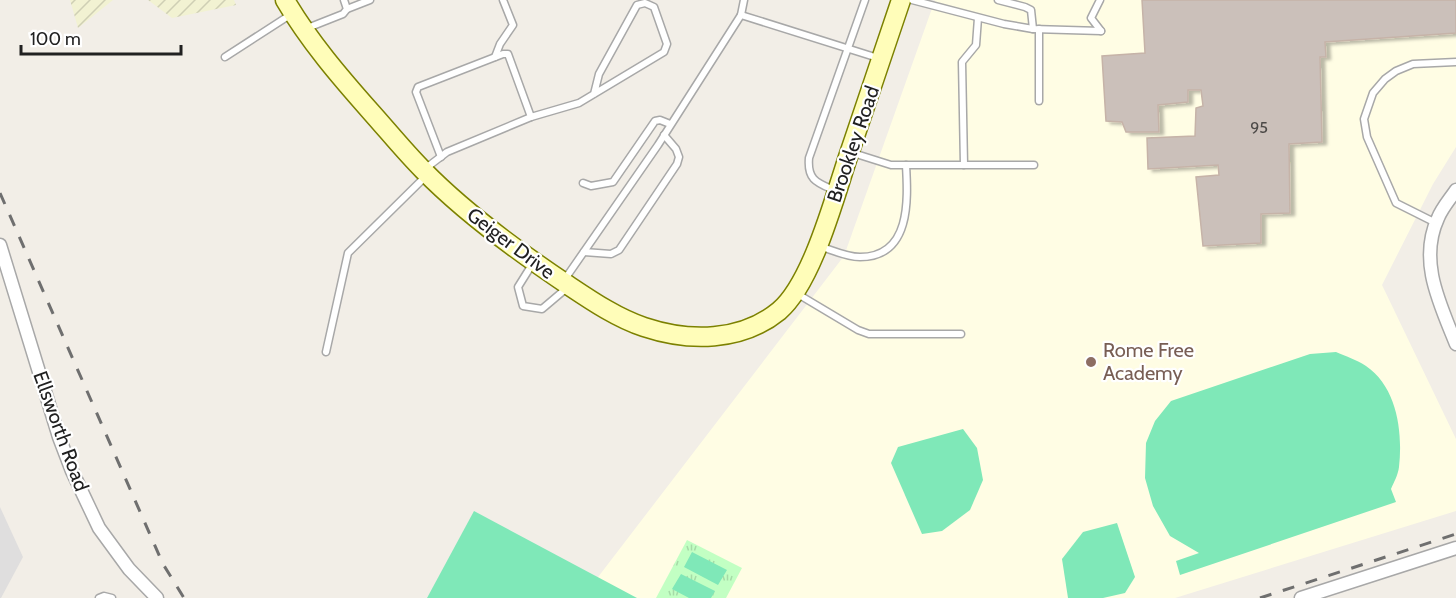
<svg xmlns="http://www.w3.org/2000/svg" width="1456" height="598" font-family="Cabin,sans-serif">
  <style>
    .residential { fill: #dfdede }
    .education { fill: #fffde4 }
    .farmland { fill: url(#farmland-furrows) }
    .park { fill: url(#park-tufts) }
    .pitch { fill: #7fe8b8 }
    .building { fill: #cbc0ba; stroke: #c6b3a8; stroke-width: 1.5; filter: url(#shadow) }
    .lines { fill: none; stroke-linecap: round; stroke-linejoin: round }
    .lane-casing { stroke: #a8a8a8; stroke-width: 9 }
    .street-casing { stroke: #a8a8a8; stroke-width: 15 }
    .secondary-casing { stroke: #7c8100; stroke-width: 21 }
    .lane { stroke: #fff; stroke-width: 6 }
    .street { stroke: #fff; stroke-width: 12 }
    .secondary { stroke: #fffdb9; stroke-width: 18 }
    .rail { stroke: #6f6f6f; stroke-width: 3; stroke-dasharray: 12 12; stroke-linecap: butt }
    .education-dot { fill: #8d6e63; stroke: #fff; stroke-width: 2 }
    .labels { text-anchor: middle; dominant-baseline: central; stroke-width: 4.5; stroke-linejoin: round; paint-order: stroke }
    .number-label { font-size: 16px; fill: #4c4947 }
    .street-label { font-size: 20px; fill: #212121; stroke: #fff }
    .education-label { font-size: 20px; fill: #785e54; stroke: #fff; text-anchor: start }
  </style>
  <defs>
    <pattern id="farmland-furrows" width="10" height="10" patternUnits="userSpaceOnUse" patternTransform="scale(1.5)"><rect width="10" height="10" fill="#f2f2d2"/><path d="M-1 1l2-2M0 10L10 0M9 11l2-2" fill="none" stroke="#cfcfb4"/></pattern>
    <pattern id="park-tufts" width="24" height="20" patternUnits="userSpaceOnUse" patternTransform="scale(1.5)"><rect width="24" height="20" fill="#c2ffc3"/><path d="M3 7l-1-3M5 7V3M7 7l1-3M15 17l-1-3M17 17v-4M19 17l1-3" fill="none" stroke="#a6daa7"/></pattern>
    <filter id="shadow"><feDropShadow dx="4.5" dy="2.5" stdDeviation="1.5" flood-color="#0004"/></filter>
  </defs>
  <rect width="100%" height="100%" fill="#f2eee7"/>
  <!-- residential -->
  <polygon class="residential" points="0,507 23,557 1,598 0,598"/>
  <!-- education -->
  <polygon class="education" points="935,0 1456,0 1456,147 1433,184 1382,285 1456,439 1456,511 1175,598 582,598 844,256"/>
  <!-- farmland -->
  <g class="farmland">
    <polygon points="70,0 113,0 78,28"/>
    <polygon points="148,0 234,0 236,5 172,18"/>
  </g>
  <!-- park -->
  <polygon class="park" points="687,540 742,568 726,598 656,598"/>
  <!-- pitch -->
  <g class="pitch">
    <path d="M1336,352C1345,356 1357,360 1366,366C1397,387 1403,432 1399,467C1398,475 1394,482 1391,489L1396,502L1180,575L1176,561L1199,553L1170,536L1153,506L1145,478L1146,443L1155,421L1171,401L1310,354Z"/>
    <polygon points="963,429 977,448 983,480 970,510 942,531 922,534 891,463 898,447"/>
    <polygon points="474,511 637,598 427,598"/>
    <polygon points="1117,523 1135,577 1125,593 1103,598 1068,598 1062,559 1083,532"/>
    <polygon points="692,552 727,570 718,585 684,567"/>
    <polygon points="681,574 715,591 711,598 689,598 672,589"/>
  </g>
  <!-- building -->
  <polygon class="building" points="1142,0 1456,0 1456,33 1325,42 1326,57 1320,57 1322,142 1289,144 1290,213 1261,214 1261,243 1203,246 1196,177 1219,175 1218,165 1148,169 1147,138 1195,136 1196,108 1203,106 1201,90 1188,90 1188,102 1158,105 1159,132 1126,132 1122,122 1106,121 1102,56 1145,53"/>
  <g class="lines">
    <!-- lane casing -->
    <g class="lane-casing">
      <g id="lane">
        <polyline points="912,0 1004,24 1033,29 1101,31"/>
        <polyline points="998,0 1025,7 1031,10 1033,29"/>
        <polyline points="1100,0 1091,18 1101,31"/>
        <polyline points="347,9 370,0"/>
        <polyline points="741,15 744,0"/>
        <polyline points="305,29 343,14 347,9 344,0"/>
        <polyline points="225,57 290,15"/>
        <polyline points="495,57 500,44 513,25 503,0"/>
        <polyline points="1039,101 1039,29"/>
        <polyline points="853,153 891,165 1034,165"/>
        <polyline points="441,157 416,92 418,87 503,54 508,54 531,117"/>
        <polyline points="964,165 962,62 976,45 978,18"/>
        <polyline points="426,168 447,152 531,117 579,103 664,52 667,44 654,7 645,3 637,5 599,74 594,94"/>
        <polyline points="583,183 591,186 613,182 655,121 660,120 670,124"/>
        <path d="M836,191C818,183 807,181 809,158L865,0"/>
        <polyline points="1436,223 1396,203 1367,137 1364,119 1373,93 1385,79 1396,71 1413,64 1456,62"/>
        <path d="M819,246C832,250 846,257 860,257C911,257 908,200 906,165"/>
        <polyline points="584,252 611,254 619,250 677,164 679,157 676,149 664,135"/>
        <polyline points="533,263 518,287 523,306 542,309 568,287"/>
        <polyline points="565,279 658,145 741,15 878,58"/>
        <polyline points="796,293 858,330 869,334 961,334"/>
        <polyline points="326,352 348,253 427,175"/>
        <polyline points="99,598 104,596 112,598"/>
      </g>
    </g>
    <!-- street casing -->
    <g class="street-casing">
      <g id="street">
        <path d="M1456,190C1450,199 1442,208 1438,218C1418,261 1440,304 1456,344"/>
        <polyline points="0,245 59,437 72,471 99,528 129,569 157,598"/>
        <polyline points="1301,598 1456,548"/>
      </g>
    </g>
    <!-- secondary casing -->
    <g class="secondary-casing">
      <path id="secondary" d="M285,0C309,41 340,77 371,112C388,131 405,152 423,170C466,214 517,251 568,285C592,301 617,318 644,327C689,342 741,342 779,311C812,283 834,199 848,157C866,105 883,52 901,0"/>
    </g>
    <!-- lane -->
    <use href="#lane" class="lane"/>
    <!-- street -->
    <use href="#street" class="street"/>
    <!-- secondary -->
    <use href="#secondary" class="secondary"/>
    <!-- rail -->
    <g class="rail">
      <polyline points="0,193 163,564 184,598"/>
      <polyline points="1260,598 1456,534"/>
    </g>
  </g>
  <!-- markers -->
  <circle class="education-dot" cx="1091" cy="362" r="6"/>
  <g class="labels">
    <!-- number labels -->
    <g class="number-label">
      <text x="1259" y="127">95</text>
    </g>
    <!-- street labels -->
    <g class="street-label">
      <text transform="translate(853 144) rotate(-71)">Brookley Road</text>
      <text transform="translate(511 243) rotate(37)">Geiger Drive</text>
      <text transform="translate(61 431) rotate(70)">Ellsworth Road</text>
    </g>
    <!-- education labels -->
    <g class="education-label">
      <text x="1103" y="350">Rome Free<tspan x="1103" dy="23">Academy</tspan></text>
    </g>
  </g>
  <!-- scale -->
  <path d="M21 45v9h160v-9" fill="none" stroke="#212121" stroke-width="3"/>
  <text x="30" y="45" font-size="18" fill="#212121" stroke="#ffffff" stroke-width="4.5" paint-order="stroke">100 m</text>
</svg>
